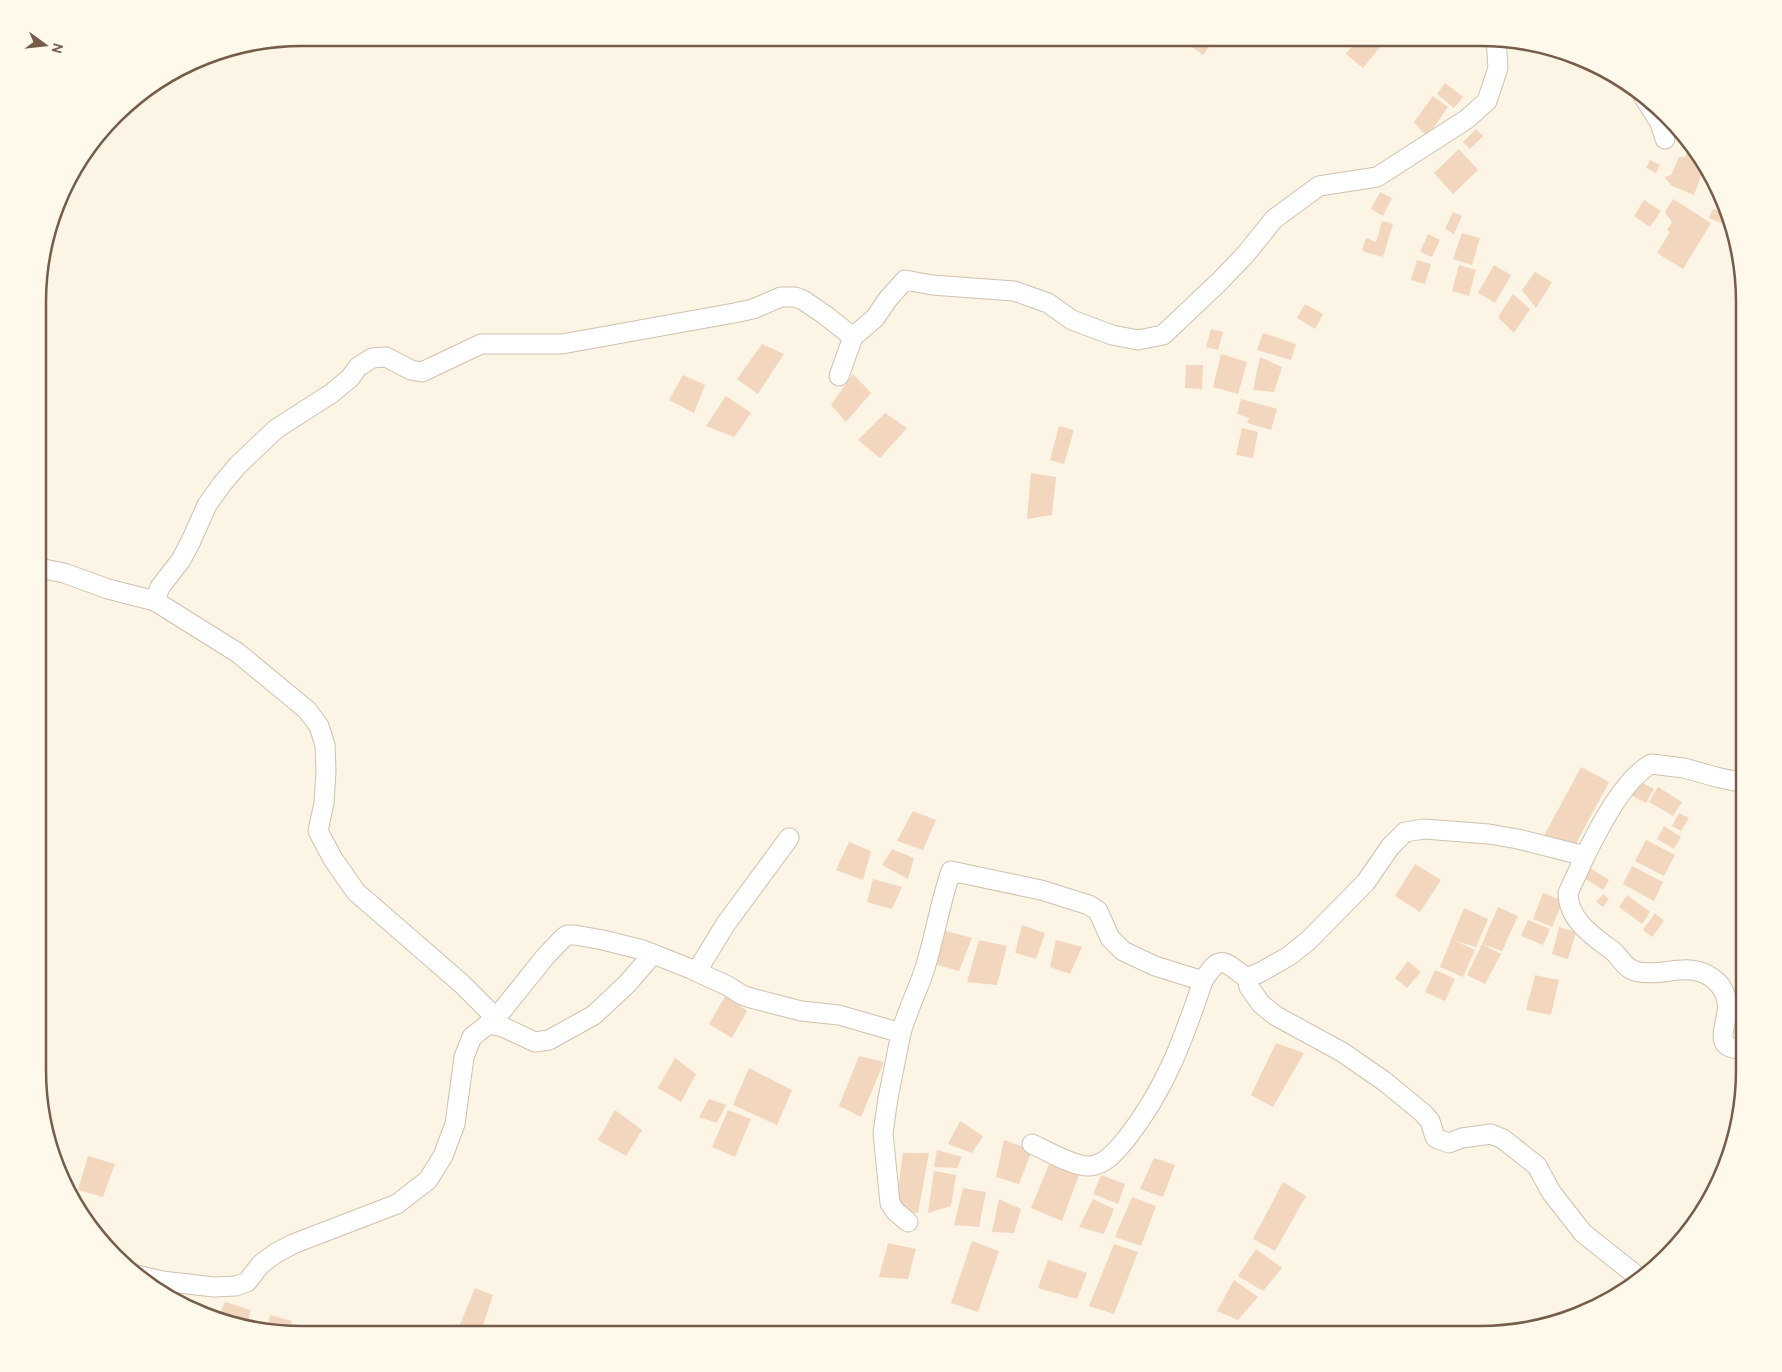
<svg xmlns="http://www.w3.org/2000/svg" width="1782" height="1372" font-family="Overpass,sans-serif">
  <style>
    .building { fill: #f2d6bd }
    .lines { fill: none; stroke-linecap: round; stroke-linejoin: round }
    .minor-casing { stroke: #d0c0ae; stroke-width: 21 }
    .minor { stroke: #fff; stroke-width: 19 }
    .rim { fill: none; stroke: #765d4a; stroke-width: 2.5 }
  </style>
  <rect width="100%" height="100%" fill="#fcf5e5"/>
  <!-- building -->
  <g class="building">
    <polygon points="1186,38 1215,38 1203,55 1184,41"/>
    <polygon points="1359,38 1384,38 1386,40 1363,68 1346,54"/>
    <polygon points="1445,83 1463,97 1454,108 1437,94"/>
    <polygon points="1433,96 1448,107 1427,137 1414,122"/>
    <polygon points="1476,129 1483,136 1470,149 1463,142"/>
    <polygon points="1689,148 1704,168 1694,195 1672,186 1664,177 1671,175 1679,157 1685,157"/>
    <polygon points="1459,149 1478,170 1453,194 1434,173"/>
    <polygon points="1650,160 1660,165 1656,173 1646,168"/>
    <polygon points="1709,175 1717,185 1719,189 1706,184"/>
    <polygon points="1380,192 1392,198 1383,216 1371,209"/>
    <polygon points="1673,199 1711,223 1683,269 1657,253 1670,232 1667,230 1672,222 1665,212"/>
    <polygon points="1644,200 1661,211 1650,227 1634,216"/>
    <polygon points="1723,202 1727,211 1734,229 1709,218 1713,209 1719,211"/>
    <polygon points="1453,212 1462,216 1454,234 1445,229"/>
    <polygon points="1382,221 1393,224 1383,257 1362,251 1366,238 1376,242"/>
    <polygon points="1462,233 1480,238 1472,265 1453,259"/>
    <polygon points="1428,234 1440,240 1432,257 1420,252"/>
    <polygon points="1417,260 1431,264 1425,284 1411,280"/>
    <polygon points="1459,265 1476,270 1469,296 1452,291"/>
    <polygon points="1494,265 1511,275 1495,303 1478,293"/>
    <polygon points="1535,272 1552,282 1536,308 1522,290"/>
    <polygon points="1513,294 1530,309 1514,333 1498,317"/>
    <polygon points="1305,304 1323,314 1315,329 1297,318"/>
    <polygon points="1211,329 1223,332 1218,350 1206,347"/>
    <polygon points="1263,333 1296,344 1291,360 1257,350"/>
    <polygon points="762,344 784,354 758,394 737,379"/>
    <polygon points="1221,354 1247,362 1238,394 1213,387"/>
    <polygon points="1260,357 1282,367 1274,392 1253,390"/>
    <polygon points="1186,365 1203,365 1202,389 1185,388"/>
    <polygon points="853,374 871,393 846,422 831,405"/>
    <polygon points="683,375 705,385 694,413 669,400"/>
    <polygon points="726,396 751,413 734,437 706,426"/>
    <polygon points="1241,399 1277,409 1271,430 1247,423 1249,418 1237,414"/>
    <polygon points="885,413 907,428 880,458 858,440"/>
    <polygon points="1059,426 1074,430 1064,464 1050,460"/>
    <polygon points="1242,428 1258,432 1253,458 1236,455"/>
    <polygon points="1031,473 1056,477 1052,515 1027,519"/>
    <polygon points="1581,767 1609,782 1572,851 1544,836"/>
    <polygon points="1635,779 1654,789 1646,803 1627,793"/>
    <polygon points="1658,787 1682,802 1673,816 1649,802"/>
    <polygon points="913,811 936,820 923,850 897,841"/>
    <polygon points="1679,813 1689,818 1681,831 1672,826"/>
    <polygon points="1664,826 1681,837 1674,849 1657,839"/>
    <polygon points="1646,840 1675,855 1664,876 1635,861"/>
    <polygon points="849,842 871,851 863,880 836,870"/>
    <polygon points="892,849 914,858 908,879 882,865"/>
    <polygon points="1415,864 1441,880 1420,912 1395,896"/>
    <polygon points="1632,866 1663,882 1654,901 1623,884"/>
    <polygon points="1590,868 1609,880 1603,890 1584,878"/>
    <polygon points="873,879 902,887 892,909 867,902"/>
    <polygon points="1543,893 1563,901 1552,927 1533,919"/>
    <polygon points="1603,894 1609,899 1603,907 1596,902"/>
    <polygon points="1627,895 1650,912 1642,924 1619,907"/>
    <polygon points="1498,907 1518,916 1502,951 1482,944"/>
    <polygon points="1464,908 1488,919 1476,947 1453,940 1475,950 1463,977 1440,967"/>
    <polygon points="1655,913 1664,921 1652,937 1643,930"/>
    <polygon points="1528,920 1550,929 1543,945 1521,936"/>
    <polygon points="1022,925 1045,933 1036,959 1015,953"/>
    <polygon points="1559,927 1576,932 1568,959 1552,954"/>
    <polygon points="943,930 972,938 959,971 934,964"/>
    <polygon points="979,940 1007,946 997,985 967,982"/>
    <polygon points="1056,940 1082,947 1070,974 1050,967"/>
    <polygon points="1482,944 1501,954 1485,984 1467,975"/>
    <polygon points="1408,961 1421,972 1407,988 1395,978"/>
    <polygon points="1435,970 1455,979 1445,1001 1425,992"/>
    <polygon points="1535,975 1559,980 1551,1015 1526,1010"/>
    <polygon points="726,995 747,1011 732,1038 709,1024"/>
    <polygon points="1276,1043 1304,1053 1273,1107 1251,1095"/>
    <polygon points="859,1056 884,1062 861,1117 839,1106"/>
    <polygon points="675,1058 696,1074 681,1102 658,1088"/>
    <polygon points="749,1068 792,1090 777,1125 733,1105"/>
    <polygon points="709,1099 726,1105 717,1123 699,1117"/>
    <polygon points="615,1110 642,1130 626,1156 598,1140"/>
    <polygon points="728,1110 751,1119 735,1157 712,1147"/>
    <polygon points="960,1121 983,1136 972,1153 948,1144"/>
    <polygon points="1004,1140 1032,1150 1019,1184 996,1177"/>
    <polygon points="937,1150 962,1157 957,1168 934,1167"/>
    <polygon points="903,1153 929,1153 918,1213 895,1211"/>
    <polygon points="88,1156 115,1164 103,1197 78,1190"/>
    <polygon points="1154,1158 1175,1165 1163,1197 1140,1189"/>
    <polygon points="1050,1162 1080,1172 1062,1221 1031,1208"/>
    <polygon points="934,1171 956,1175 951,1206 928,1213"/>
    <polygon points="1101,1175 1125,1184 1118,1204 1093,1194"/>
    <polygon points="1283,1182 1306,1196 1275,1251 1253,1239"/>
    <polygon points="963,1188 986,1192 979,1227 954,1225"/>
    <polygon points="1132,1197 1156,1206 1141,1246 1115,1237"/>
    <polygon points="999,1199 1021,1209 1014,1233 992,1232"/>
    <polygon points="1093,1199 1114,1209 1104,1234 1079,1227"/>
    <polygon points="972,1241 999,1251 978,1312 951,1303"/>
    <polygon points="888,1243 916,1249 908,1279 879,1277"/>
    <polygon points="1114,1244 1138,1252 1114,1314 1089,1306"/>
    <polygon points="1256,1249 1282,1268 1263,1291 1238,1276"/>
    <polygon points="1048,1260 1087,1273 1077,1299 1038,1288"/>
    <polygon points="1234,1280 1258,1297 1238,1320 1217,1311"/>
    <polygon points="475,1288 493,1295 480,1334 457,1332"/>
    <polygon points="225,1302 251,1310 247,1325 218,1318"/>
    <polygon points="270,1315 292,1321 290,1334 268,1330"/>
  </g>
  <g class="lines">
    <!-- minor casing -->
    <g class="minor-casing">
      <g id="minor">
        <path d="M1496,38L1498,68L1487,101L1467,119L1377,177L1319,186L1274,219L1245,255L1219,282L1163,335L1138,340L1112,335L1072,320L1048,303L1014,291L932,285L905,280L888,299L875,318L853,337L825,315L803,300L795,297H781L753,309L734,313L562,344H481L422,372L411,370L386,357L372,358L358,367L350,378L332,393L276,429L238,465L222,484L207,505L191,541L181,560L160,587L155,601L238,653L307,710L319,726L325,745L326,771L324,803L318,831L333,859L356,892L462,984L496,1018L545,957L562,939L567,935H575L603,940L643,950L691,969L728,986L742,995L751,998L801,1011L839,1015L901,1033C907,1011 918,990 925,968C935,936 940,903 951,871L1041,890L1089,905L1098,911L1110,938L1123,951L1155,966L1203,981C1221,952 1224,962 1247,978L1261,972L1289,956L1309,940L1366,882L1390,847L1405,832L1424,829L1489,834L1518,839L1585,856C1599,828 1623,780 1651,764L1684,768L1716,777L1744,783"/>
        <polyline points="1643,96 1660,123 1665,139"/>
        <polyline points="839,376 853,337"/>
        <polyline points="39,568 64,573 108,589 155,601"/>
        <path d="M1585,856L1568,893C1568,920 1594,937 1613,951C1623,960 1624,969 1639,972C1667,977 1691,959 1716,981C1724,988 1729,1001 1727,1012C1725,1030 1713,1050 1744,1049"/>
        <polyline points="697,971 725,925 789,838"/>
        <polyline points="1247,978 1249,987 1261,1004 1276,1016 1342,1052 1384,1081 1423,1113 1430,1121 1435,1137 1438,1139 1449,1143 1462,1138 1491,1134 1503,1139 1537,1166 1551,1192 1583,1233 1637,1276"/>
        <polyline points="489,1024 503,1027 535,1042 549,1040 594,1015 627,984 653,954"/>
        <polyline points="901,1033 888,1098 883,1133 890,1203 895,1211 908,1222"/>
        <path d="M1032,1144C1045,1150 1075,1167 1089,1166C1106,1165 1117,1150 1127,1138C1166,1088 1183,1040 1203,981"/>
        <polyline points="137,1275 162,1281 214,1287 236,1286 247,1282 261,1264 276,1253 293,1244 397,1204 428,1180 443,1156 455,1124 464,1057 472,1037 496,1018"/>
      </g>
    </g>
    <!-- minor -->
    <use href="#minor" class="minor"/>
  </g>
  <!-- crop -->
  <path d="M0 0H1782V1372H0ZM302 46H1480A256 256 0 0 1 1736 302V1070A256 256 0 0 1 1480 1326H302A256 256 0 0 1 46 1070V302A256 256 0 0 1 302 46Z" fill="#fff9ec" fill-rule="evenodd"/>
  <path class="rim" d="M302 46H1480A256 256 0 0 1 1736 302V1070A256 256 0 0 1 1480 1326H302A256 256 0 0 1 46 1070V302A256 256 0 0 1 302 46Z"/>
  <!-- north arrow -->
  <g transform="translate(45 45) rotate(105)" stroke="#fff9ec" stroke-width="4" paint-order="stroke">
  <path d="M0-4L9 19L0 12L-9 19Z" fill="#765d4a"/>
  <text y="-8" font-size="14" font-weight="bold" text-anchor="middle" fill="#765d4a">N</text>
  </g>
</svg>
